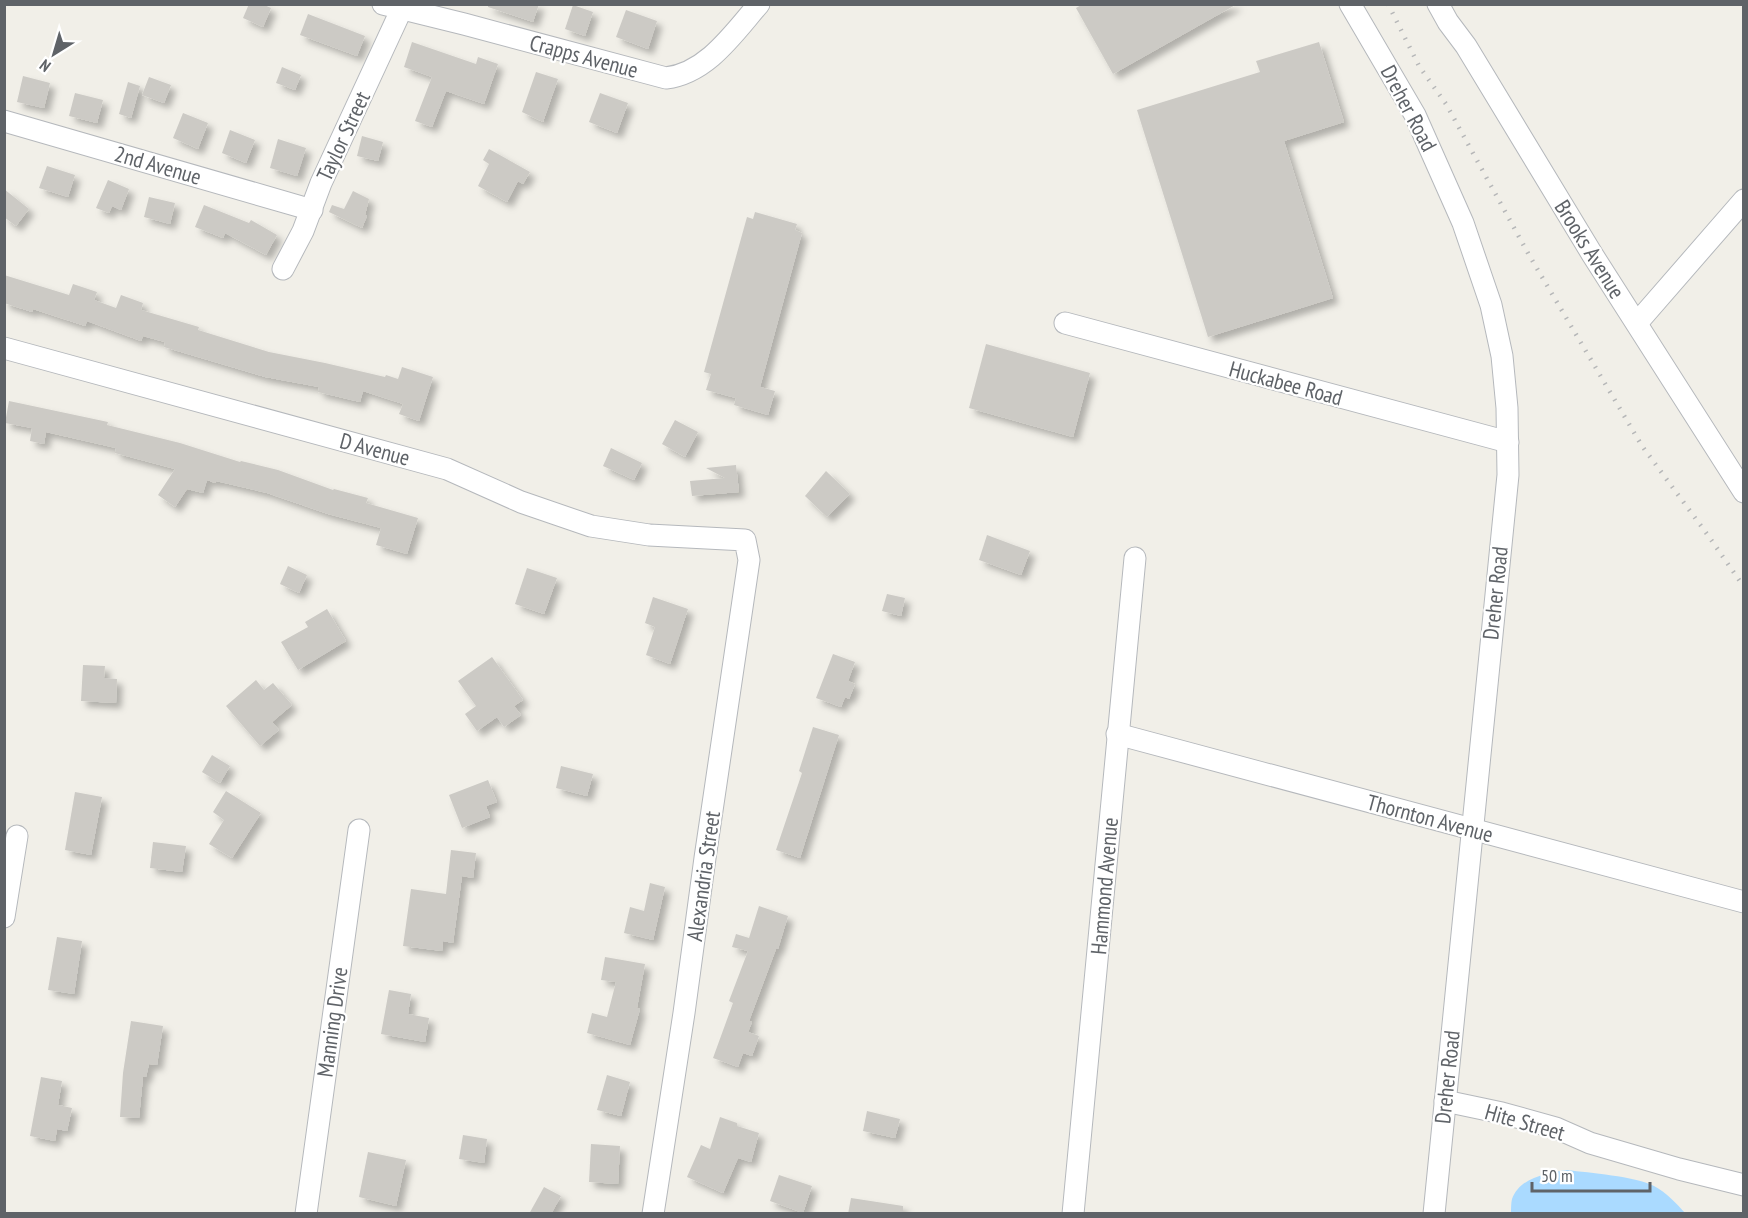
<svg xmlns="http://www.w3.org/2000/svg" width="1748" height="1218" font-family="'PT Sans Narrow',sans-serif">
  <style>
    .water { fill: #aadaff }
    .building { fill: #cccac5; filter: url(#shadow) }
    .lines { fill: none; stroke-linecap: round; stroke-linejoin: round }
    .minor-casing { stroke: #b5b8bc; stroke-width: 23 }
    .minor { stroke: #fff; stroke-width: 21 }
    .rail { stroke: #b6b7b8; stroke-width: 4.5; stroke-dasharray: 1.5 8; stroke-linecap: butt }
    .labels { text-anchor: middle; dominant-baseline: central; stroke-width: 4.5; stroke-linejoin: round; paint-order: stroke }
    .street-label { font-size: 22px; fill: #5f6368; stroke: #fff }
  </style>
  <defs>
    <filter id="shadow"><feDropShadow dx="5.5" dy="5.5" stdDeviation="3" flood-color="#0004"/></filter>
  </defs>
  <rect width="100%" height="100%" fill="#f1efe8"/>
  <!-- water -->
  <path class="water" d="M1567,1170C1590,1173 1634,1176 1654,1186C1667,1193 1676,1203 1685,1213H1511C1511,1209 1511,1203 1512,1199C1520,1177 1548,1173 1567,1170Z"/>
  <!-- building -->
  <g class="building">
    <polygon points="249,4 262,4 271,8 263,27 243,18"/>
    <polygon points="488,4 539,4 533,22 488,7"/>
    <polygon points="1083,4 1237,4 1113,74 1076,8"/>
    <polygon points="573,5 593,12 585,36 565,29"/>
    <polygon points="626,10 657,21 648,49 616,37"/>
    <polygon points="308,14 365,36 357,56 300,35"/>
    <polygon points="412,42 476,64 478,57 498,64 484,104 446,91 432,127 415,121 432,77 404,67"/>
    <polygon points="1319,42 1344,122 1284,141 1333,298 1208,337 1137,110 1260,72 1256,61"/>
    <polygon points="282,67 301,75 295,90 276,83"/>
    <polygon points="536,72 558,79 543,122 522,112"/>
    <polygon points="23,76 50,83 44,108 17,102"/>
    <polygon points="149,77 171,85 164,103 142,95"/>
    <polygon points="128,82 140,86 131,118 119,114"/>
    <polygon points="75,93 103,100 97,123 69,116"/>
    <polygon points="600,93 628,103 617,133 589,122"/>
    <polygon points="183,113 208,123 198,149 173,138"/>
    <polygon points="230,130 255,140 246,163 222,153"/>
    <polygon points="362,136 383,142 378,161 357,156"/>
    <polygon points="278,139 306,148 297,176 270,168"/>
    <polygon points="489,149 530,172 523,184 518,181 507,202 478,186 489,164 483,160"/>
    <polygon points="47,166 75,175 68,197 39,188"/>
    <polygon points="108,180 129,189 121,210 112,206 109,213 96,208"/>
    <polygon points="4,189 29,209 16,226 4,217"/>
    <polygon points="353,191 369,199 365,215 367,216 362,228 329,212 332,205 344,209"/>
    <polygon points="149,197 175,203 170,224 144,217"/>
    <polygon points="204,205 249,223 251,220 277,235 266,255 225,233 223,238 195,227"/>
    <polygon points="755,212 797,224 795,230 802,233 760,387 775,391 768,415 734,405 736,398 706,390 711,374 704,372 747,217 753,219"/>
    <polygon points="4,275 69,295 73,284 97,292 94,300 116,308 121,295 143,303 141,310 199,327 198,330 269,352 325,363 385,377 386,375 398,379 402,367 433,377 419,421 399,414 403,404 363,391 360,402 318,392 319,387 265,377 164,347 165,342 143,336 141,341 87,321 85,326 33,309 32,312 4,303"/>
    <polygon points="986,344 1090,373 1073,437 969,408"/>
    <polygon points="9,401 108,422 107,425 180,443 240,462 241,461 278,470 333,490 334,489 368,498 366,503 418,518 407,554 376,545 381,528 328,514 267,493 216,481 215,483 207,480 203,493 187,489 175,507 158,495 175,469 115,453 116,448 46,432 44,444 30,441 32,428 5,423"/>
    <polygon points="675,420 698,432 685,457 662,444"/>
    <polygon points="611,448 642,463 634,480 603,466"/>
    <polygon points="736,465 739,492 692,496 690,481 725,478 706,468"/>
    <polygon points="826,471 850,494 827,517 805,496"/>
    <polygon points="987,535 1030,551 1021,575 979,560"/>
    <polygon points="288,566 307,575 299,593 280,584"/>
    <polygon points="527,568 557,578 544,614 515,604"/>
    <polygon points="887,594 905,598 901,616 882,611"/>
    <polygon points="653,597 688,609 670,664 646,655 655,627 645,623"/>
    <polygon points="327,609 346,641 298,670 281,642 308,627 305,622"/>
    <polygon points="833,654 855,662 848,681 855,684 849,699 845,697 841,707 816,698"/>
    <polygon points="492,657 523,700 514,706 521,715 504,727 497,717 477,731 465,714 476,706 458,681"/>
    <polygon points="83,665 105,666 104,678 117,679 116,703 81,701"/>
    <polygon points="256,680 264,690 273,683 292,705 272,722 279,730 260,746 226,706"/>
    <polygon points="813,727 839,735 800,858 776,850 802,773 799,771"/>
    <polygon points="212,755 230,766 220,783 202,772"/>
    <polygon points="561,766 593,774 587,796 556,788"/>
    <polygon points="488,780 497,802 486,806 490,817 462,828 449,795"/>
    <polygon points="226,791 261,813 232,858 209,844 224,820 213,812"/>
    <polygon points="75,792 102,797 91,855 65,850"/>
    <polygon points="153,842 186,846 182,872 150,868"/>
    <polygon points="451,850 476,853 473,878 462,876 453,943 443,941 442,951 403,946 411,889 446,894"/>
    <polygon points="650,883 665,887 653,940 624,933 630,907 644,911"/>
    <polygon points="759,906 788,916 778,949 776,949 749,1021 752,1022 748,1032 759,1036 752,1056 743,1053 738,1067 713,1058 733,1003 729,1001 748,951 732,947 736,934 749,938"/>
    <polygon points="57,937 82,941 74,994 48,990"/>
    <polygon points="605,957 645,964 637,1008 640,1009 630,1045 587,1033 592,1013 607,1017 616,982 601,980"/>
    <polygon points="389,990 411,994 408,1014 429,1018 425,1042 381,1034"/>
    <polygon points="131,1021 163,1026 157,1065 149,1064 146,1077 143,1077 139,1118 120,1117 123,1073"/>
    <polygon points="607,1075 630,1082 621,1116 597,1110"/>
    <polygon points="41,1077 62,1081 58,1105 72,1108 67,1131 57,1129 55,1141 30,1136"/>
    <polygon points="867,1111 900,1119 895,1138 863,1131"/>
    <polygon points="720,1117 737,1123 737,1126 759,1133 751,1162 738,1158 723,1193 687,1177 701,1145 710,1149"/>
    <polygon points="463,1135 487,1139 484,1163 459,1159"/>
    <polygon points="591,1144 620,1146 618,1184 589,1182"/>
    <polygon points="368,1152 406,1160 396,1206 359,1197"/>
    <polygon points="779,1175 812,1186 803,1213 770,1201"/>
    <polygon points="544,1187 561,1196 551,1214 529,1214"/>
    <polygon points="851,1198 903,1206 903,1214 848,1214"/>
  </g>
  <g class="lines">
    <!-- minor casing -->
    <g class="minor-casing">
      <g id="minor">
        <path d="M383,4L464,24L666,78C707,73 733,34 759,4"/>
        <polyline points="1350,4 1415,115 1463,223 1491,305 1502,356 1507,408 1508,475 1434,1214"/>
        <polyline points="1438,4 1448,22 1466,46 1592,254 1744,492"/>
        <polyline points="4,121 312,210"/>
        <polyline points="283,269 303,231 321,183 404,4"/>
        <polyline points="1065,323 1508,442"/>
        <polyline points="1637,323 1744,200"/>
        <polyline points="4,348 447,469 521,502 591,526 649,535 745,540 749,560 705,858 684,1013 653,1214"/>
        <polyline points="1117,734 1744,902"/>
        <polyline points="4,917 17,836"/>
        <polyline points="1445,1101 1502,1113 1556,1128 1590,1143 1679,1169 1744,1185"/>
        <polyline points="306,1214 359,830"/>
        <polyline points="1073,1214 1135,558"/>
      </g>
    </g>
    <!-- minor -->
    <use href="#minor" class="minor"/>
    <!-- rail -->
    <polyline class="rail" points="1388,4 1419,66 1446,104 1529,255 1642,446 1707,534 1744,587"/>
  </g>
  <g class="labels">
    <!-- street labels -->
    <g class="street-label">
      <text transform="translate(584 56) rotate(15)">Crapps Avenue</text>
      <text transform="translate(1409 108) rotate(62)">Dreher Road</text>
      <text transform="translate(343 136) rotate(-65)">Taylor Street</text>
      <text transform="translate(158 165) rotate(16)">2nd Avenue</text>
      <text transform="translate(1590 249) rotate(58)">Brooks Avenue</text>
      <text transform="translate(1286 383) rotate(15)">Huckabee Road</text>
      <text transform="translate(375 449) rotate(15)">D Avenue</text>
      <text transform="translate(1495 593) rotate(-84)">Dreher Road</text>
      <text transform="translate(1430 818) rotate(15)">Thornton Avenue</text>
      <text transform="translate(703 876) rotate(-82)">Alexandria Street</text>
      <text transform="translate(1104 886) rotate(-85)">Hammond Avenue</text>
      <text transform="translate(332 1022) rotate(-82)">Manning Drive</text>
      <text transform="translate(1447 1077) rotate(-84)">Dreher Road</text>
      <text transform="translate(1525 1122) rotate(16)">Hite Street</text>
    </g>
  </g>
  <!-- border -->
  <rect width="1748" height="1218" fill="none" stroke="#5f6368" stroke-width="12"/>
  <!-- north arrow -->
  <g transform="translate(54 54) rotate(217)" stroke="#ffffff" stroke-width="4.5" paint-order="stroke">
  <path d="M0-4.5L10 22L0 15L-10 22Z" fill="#5f6368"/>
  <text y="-9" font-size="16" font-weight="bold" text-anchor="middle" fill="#5f6368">N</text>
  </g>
  <!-- scale -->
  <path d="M1532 1182v9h118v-9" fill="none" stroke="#5f6368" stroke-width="3"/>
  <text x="1541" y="1182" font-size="18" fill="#5f6368" stroke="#ffffff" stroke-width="4.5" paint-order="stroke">50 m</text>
</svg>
